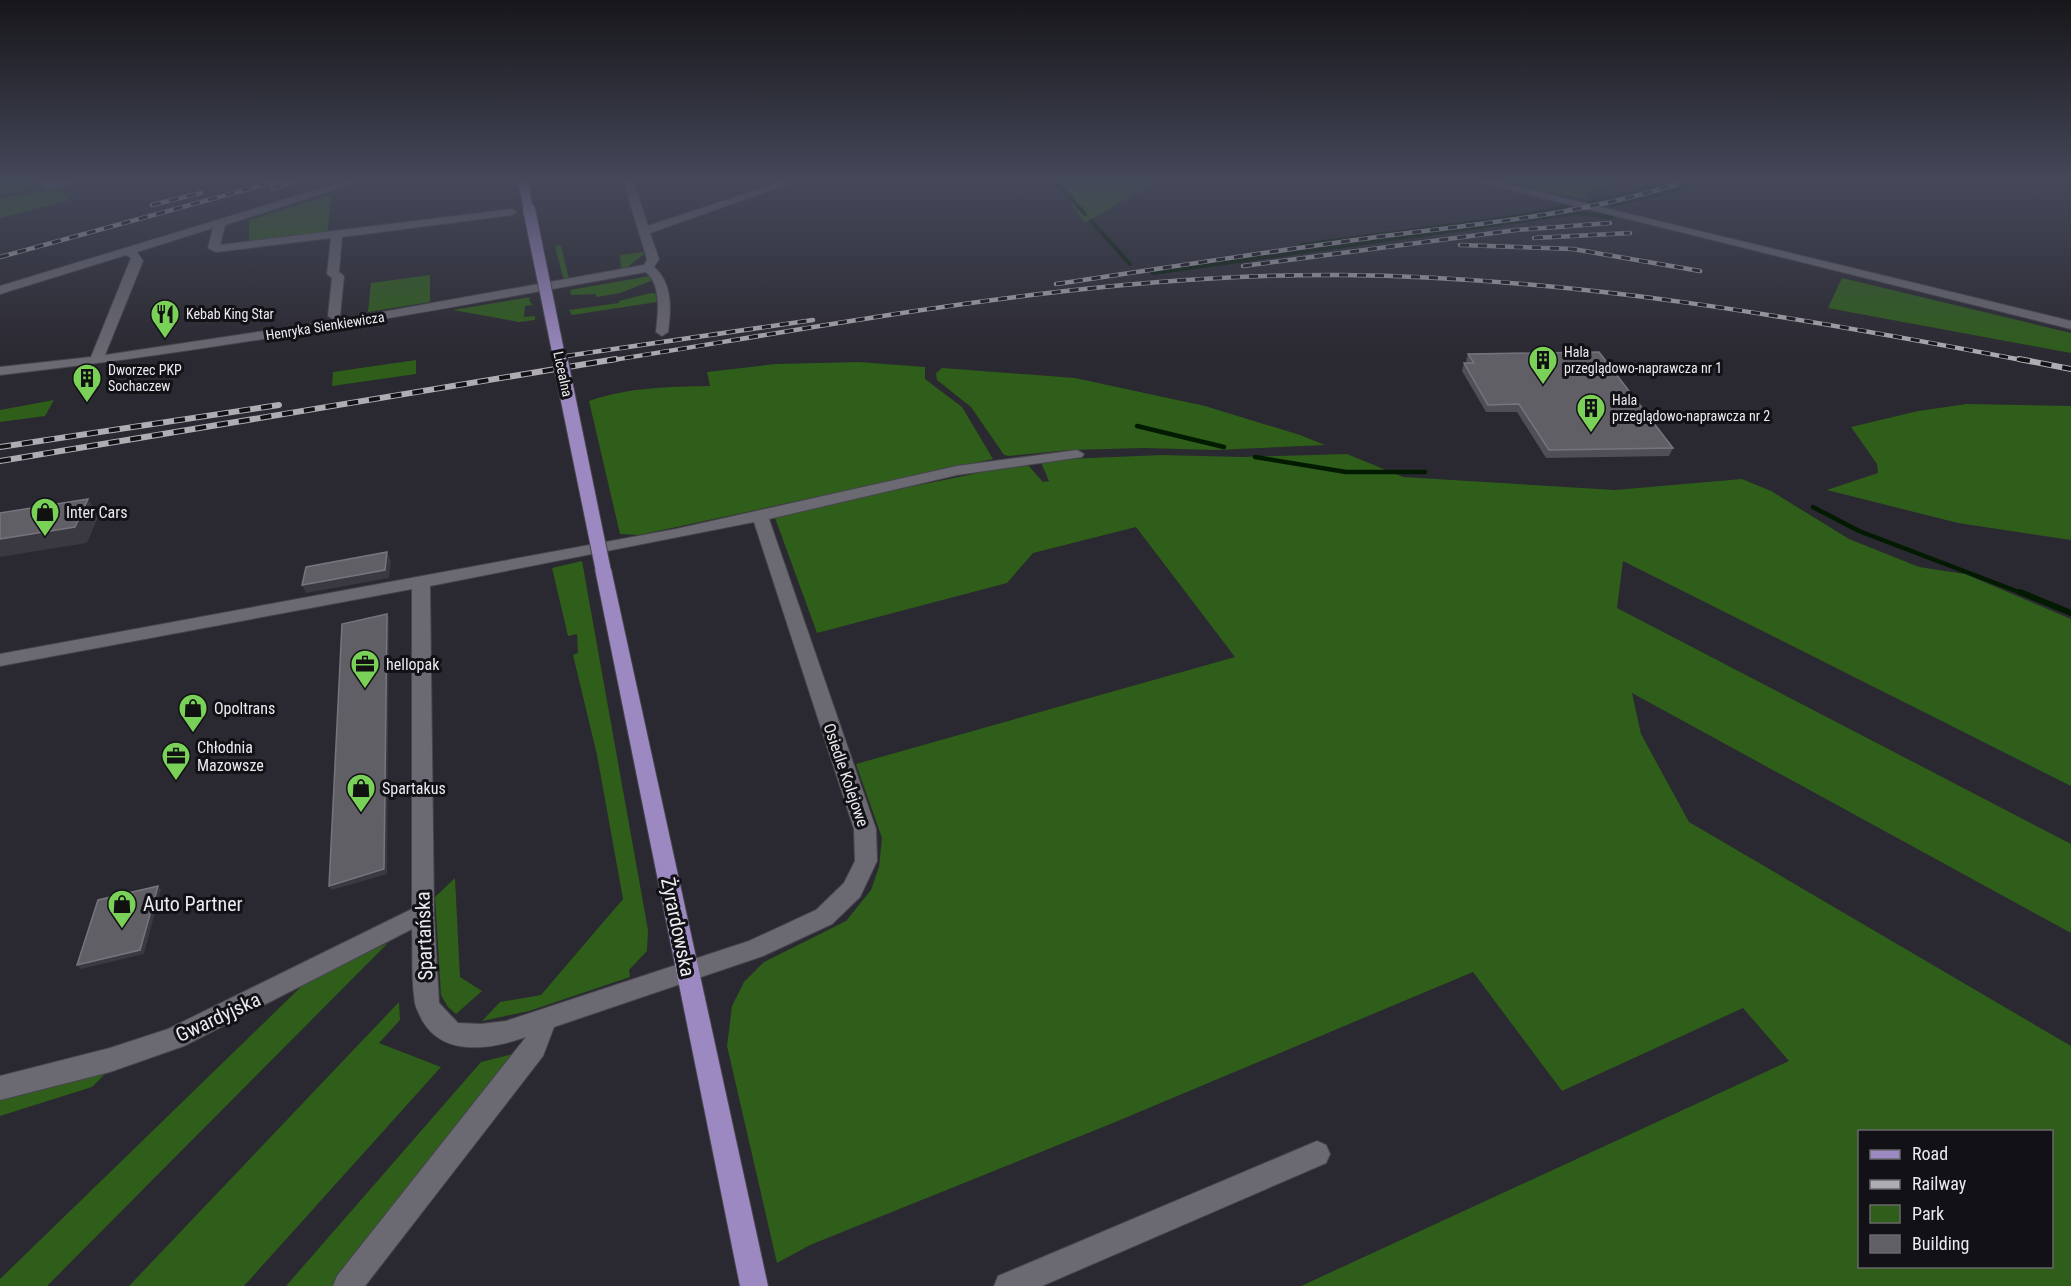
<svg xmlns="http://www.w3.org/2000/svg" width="2071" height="1286" font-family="'Roboto Condensed',sans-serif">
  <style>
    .green { fill: #2e5e19; fill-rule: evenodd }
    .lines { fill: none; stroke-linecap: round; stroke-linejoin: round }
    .stream-far2 { stroke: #021b00; stroke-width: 4 }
    .stream-far1 { stroke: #021b00; stroke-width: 4.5 }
    .stream { stroke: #021b00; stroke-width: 6 }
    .minor-casing { stroke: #47454c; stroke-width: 2 }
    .major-casing { stroke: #47454c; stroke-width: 2 }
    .minor { fill: #6b6972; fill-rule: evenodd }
    .major { fill: #9c89c2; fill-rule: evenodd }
    .rail-far1-casing { stroke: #afadb3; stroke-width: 4.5 }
    .rail-casing { stroke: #afadb3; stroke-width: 6 }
    .rail-far1 { stroke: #121115; stroke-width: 3; stroke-dasharray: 9; stroke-linecap: butt }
    .rail { stroke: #121115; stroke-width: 4; stroke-dasharray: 11; stroke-linecap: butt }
    .major-bridge-far1-casing { stroke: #47454c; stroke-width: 14; stroke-linecap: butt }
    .major-bridge-casing { stroke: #47454c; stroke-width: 17; stroke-linecap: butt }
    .major-bridge-far1 { stroke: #9c89c2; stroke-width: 12 }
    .major-bridge { stroke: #9c89c2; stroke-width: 15 }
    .wall { fill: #504e56 }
    .shaded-wall { fill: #3a3840 }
    .building { fill: #615f66; stroke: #76747c; stroke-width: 1.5 }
    .labels { text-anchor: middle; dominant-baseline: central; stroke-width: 6; stroke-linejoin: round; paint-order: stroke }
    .far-poi-label { font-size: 14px; fill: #eceaef; stroke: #121115; text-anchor: start }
    .far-street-label { font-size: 14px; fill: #eceaef; stroke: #121115 }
    .poi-label { font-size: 16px; fill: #eceaef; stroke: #121115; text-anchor: start }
    .street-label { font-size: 16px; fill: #eceaef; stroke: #121115 }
    .near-poi-label { font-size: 20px; fill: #eceaef; stroke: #121115; text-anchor: start }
    .near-street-label { font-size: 20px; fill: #eceaef; stroke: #121115 }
  </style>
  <rect width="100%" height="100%" fill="#2a2830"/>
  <!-- green -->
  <g class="green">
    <polygon points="0,180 28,180 33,189 0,195"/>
    <polygon points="1055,180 1151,180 1144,184 1148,186 1085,223"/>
    <polygon points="1499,180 1621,180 1584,194 1590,201"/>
    <polygon points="61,188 70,200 0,218 0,198"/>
    <polygon points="332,194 327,233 249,243 249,220"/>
    <polygon points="561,245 569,279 621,269 620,255 644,252 644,254 624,270 564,281 555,246"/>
    <polygon points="430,275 430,302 368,312 371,283"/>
    <polygon points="650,276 651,281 620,293 597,297 595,294 571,295 570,290"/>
    <polygon points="1842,278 2071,333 2071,353 1828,308"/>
    <polygon points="651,293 656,294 657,302 572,315 569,310 619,303 619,301"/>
    <polygon points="531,297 529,299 532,305 525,306 524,317 535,316 535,320 519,322 453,310"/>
    <polygon points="416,360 416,374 332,386 333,372"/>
    <path d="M859,362L925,367V379L962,407L993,459L639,535L620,534L589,401C629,387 668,387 710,386L707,372L776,364Z"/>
    <polygon points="942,368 1075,378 1205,406 1300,435 1325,445 1215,450 1144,448 1070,450 1009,456 1004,455 971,407 937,380 936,373"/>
    <polygon points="54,400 45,416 0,422 0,410"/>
    <polygon points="1967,404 2071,406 2071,540 1958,523 1827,490 1878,473 1877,464 1851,427 1918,411"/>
    <path d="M1347,454L1403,477L1615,490L1742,479L1771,491L1849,539L1919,567L1965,574L2071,619V786L1623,561L1617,608L2071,844V933L1632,693L1641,734L1689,822L2071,1046V1286H1301L1789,1061L1743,1008L1562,1091L1473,972L1113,1123L810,1245L777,1263L727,1046L732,1006L744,982L764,962L846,921L871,890L879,867L882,838L856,764L1235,657L1136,527L1033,553L1007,583L817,633L774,515L1026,463L1043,482L1049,481L1040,460L1163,455L1241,457ZM1860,1132H2052V1266H1860Z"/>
    <polygon points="582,561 648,930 647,951 629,970 630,977 529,1011 482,1021 500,1002 541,995 623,899 597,755 573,655 578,653 577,634 568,636 552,568"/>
    <polygon points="455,878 460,977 482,991 456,1014 448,1007 441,995 435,897"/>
    <polygon points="388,943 47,1286 0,1286 0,1279 309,979"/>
    <polygon points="399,1002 400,1020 379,1043 441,1067 244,1286 129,1286"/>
    <polygon points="521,1052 342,1286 286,1286 481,1062"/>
    <polygon points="110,1069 92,1087 0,1116 0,1098"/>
  </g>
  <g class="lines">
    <!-- stream-far2 -->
    <g class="stream-far2">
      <polyline points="1054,180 1085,214"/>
      <polyline points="1587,203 1650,190 1679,180"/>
      <polyline points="1610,205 1671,192 1698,180"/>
      <polyline points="1091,221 1130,264"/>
      <polyline points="1301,245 1508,218 1566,207"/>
      <polyline points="1153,273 1577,213 1612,217"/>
    </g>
    <!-- stream-far1 -->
    <g class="stream-far1">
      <polyline points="1137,426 1224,447"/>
      <polyline points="1255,457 1346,472 1425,472"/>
      <polyline points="1813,507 1859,531 2024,594"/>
    </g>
    <!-- stream -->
    <polyline class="stream" points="2020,592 2071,613"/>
    <!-- minor casing -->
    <g class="minor-casing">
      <g id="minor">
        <polygon points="39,180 49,180 52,183 85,180 49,190"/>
        <path d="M349,180H365L225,225L220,245L512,209L517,212L512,215L342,237L339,272L344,276L340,316L334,320L328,316L332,278L327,274L331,238L216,252L208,248L213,228L137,252L143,261L105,355L338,320L644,265L647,259L623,180H633L648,226L774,184L769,180H783L788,184L650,233L659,259L654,267C673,283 671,310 668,332L662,336L656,332C658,313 662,286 646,272C431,311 217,351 0,375V367L91,357L131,258L126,255L0,294V286Z"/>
        <polygon points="1471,180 1489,180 2071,321 2071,329"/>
        <path d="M1077,450L1084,454L1082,457L957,475L769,519L876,829L877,861L860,897L832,924L763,956L554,1027L543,1056L365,1286H333L337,1276L526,1037C491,1049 444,1058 422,1020C420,1015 416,1009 415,1003C411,979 413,953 412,929L184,1046L110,1072L0,1100V1076L110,1048L168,1029L412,909V589L0,666V654L676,529L957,466ZM754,522L854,829L855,861L844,883L816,910L749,941L506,1021L481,1024L458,1023L439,1003L434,914L430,586Z"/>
        <polygon points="1317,1141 1326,1145 1330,1154 1326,1163 1042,1286 994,1286 998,1276"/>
      </g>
    </g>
    <!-- major casing -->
    <g class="major-casing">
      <g id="major">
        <polygon points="518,180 528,180 533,211 524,209"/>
        <polygon points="603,564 611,569 768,1286 740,1286 595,569"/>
      </g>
    </g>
    <!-- minor -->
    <use href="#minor" class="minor"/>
    <!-- major -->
    <use href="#major" class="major"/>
    <!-- rail-far1 casing -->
    <g class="rail-far1-casing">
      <g id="rail-far1">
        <polyline points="273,188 298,180"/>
        <polyline points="152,205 201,193"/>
        <polyline points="1534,238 1630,233"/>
        <polyline points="1460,245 1573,249 1700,271"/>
        <polyline points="0,257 281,180"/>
        <polyline points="1243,266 1516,230 1610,223"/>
        <path d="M1056,284C1158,269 1260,253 1362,239C1472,224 1584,216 1689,180"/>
        <polyline points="566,356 813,320"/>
        <path d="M607,361C850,322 1096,273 1342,275C1573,277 1801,318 2027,361"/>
      </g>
    </g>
    <!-- rail casing -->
    <g class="rail-casing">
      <g id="rail">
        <polyline points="2019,359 2071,369"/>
        <polyline points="0,447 279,405"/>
        <polyline points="0,461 616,359"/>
      </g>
    </g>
    <!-- rail-far1 -->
    <use href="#rail-far1" class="rail-far1"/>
    <!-- rail -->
    <use href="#rail" class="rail"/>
    <!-- major-bridge-far1 casing -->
    <g class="major-bridge-far1-casing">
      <polyline id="major-bridge-far1" points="529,209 560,361"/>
    </g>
    <!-- major-bridge casing -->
    <g class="major-bridge-casing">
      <polyline id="major-bridge" points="560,359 603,569"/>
    </g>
    <!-- major-bridge-far1 -->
    <use href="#major-bridge-far1" class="major-bridge-far1"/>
    <!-- major-bridge -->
    <use href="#major-bridge" class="major-bridge"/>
  </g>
  <!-- wall -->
  <polygon class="wall" points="1468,354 1673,448 1669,456 1546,458 1517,412 1486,412 1462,371 1464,363 1467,363 1466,361"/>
  <!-- shaded-wall -->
  <g class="shaded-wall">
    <polygon points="88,499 99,515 87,543 0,557 0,539"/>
    <polygon points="387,552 391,561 389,578 306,593 302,585"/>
    <polygon points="387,614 389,618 387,874 332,890 329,886"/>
    <polygon points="158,886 161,890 144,954 81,969 77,965"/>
  </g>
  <!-- building -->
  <g class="building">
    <polygon points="1599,352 1673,448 1549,450 1519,404 1488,405 1464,363 1474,363 1468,354"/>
    <polygon points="88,499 75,527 0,539 0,513"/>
    <polygon points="387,552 385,570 302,585 306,567"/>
    <polygon points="387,614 384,869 329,886 342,624"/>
    <polygon points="158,886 140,950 77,965 98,900"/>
  </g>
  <!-- sky -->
  <linearGradient id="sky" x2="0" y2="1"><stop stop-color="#17161a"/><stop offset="0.5" stop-color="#444859"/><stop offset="1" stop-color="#444859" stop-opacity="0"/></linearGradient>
  <rect width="2071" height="360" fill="url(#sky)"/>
  <!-- icons -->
  <defs>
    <g id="restaurant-pin" transform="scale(1.5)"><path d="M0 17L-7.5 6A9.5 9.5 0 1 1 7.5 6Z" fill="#7ad157" stroke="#121115"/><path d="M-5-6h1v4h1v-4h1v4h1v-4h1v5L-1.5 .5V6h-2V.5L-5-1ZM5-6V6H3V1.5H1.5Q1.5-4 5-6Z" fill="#111"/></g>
    <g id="building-pin" transform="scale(1.5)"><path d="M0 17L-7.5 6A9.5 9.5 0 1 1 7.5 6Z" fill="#7ad157" stroke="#121115"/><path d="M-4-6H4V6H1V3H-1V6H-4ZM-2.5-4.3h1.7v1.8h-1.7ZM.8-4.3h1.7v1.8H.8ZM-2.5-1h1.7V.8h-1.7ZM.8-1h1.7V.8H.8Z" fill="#111"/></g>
    <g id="shop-pin" transform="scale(1.5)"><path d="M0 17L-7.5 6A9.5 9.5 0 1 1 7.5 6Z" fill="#7ad157" stroke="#121115"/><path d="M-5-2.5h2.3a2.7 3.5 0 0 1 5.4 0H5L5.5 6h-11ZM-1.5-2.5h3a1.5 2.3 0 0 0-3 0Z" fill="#111"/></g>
    <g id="office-pin" transform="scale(1.5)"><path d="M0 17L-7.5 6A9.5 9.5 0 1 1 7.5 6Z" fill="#7ad157" stroke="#121115"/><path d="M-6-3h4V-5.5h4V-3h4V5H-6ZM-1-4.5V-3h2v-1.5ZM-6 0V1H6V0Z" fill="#111"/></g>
  </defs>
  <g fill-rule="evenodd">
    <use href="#restaurant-pin" x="165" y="314"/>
    <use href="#building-pin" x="1543" y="360"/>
    <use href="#building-pin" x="87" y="378"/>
    <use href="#building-pin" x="1591" y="408"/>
    <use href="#shop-pin" x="45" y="512"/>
    <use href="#office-pin" x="365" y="664"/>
    <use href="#shop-pin" x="193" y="708"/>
    <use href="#office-pin" x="176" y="756"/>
    <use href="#shop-pin" x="361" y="788"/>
    <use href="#shop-pin" x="122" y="904"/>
  </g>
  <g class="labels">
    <!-- far-poi labels -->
    <g class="far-poi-label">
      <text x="186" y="314">Kebab King Star</text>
      <text x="1564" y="352">Hala<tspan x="1564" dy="16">przeglądowo-naprawcza nr 1</tspan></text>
      <text x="108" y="370">Dworzec PKP<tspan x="108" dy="16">Sochaczew</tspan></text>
      <text x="1612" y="400">Hala<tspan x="1612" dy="16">przeglądowo-naprawcza nr 2</tspan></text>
    </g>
    <!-- far-street labels -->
    <g class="far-street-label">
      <text transform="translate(325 326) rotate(-9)">Henryka Sienkiewicza</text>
      <text transform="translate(563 374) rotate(78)">Licealna</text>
    </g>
    <!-- poi labels -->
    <g class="poi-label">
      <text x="66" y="512">Inter Cars</text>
      <text x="386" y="664">hellopak</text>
      <text x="214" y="708">Opoltrans</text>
      <text x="197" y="747">Chłodnia<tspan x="197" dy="18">Mazowsze</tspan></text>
      <text x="382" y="788">Spartakus</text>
    </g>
    <!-- street labels -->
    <g class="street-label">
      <text transform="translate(846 775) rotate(71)">Osiedle Kolejowe</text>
    </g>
    <!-- near-poi labels -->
    <g class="near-poi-label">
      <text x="143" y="904">Auto Partner</text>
    </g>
    <!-- near-street labels -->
    <g class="near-street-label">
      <text transform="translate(678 927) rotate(78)">Żyrardowska</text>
      <text transform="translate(424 936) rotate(-92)">Spartańska</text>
      <text transform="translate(218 1017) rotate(-25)">Gwardyjska</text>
    </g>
  </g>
  <!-- legend -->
  <rect x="1858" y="1130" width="195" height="138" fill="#121115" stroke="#69686c" stroke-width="1.5"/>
  <rect x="1870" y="1150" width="30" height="9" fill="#9c89c2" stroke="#69686c" stroke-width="1.5"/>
  <text x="1912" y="1160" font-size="18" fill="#eceaef">Road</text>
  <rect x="1870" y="1180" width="30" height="9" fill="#afadb3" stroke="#69686c" stroke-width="1.5"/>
  <text x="1912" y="1190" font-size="18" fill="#eceaef">Railway</text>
  <rect x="1870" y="1205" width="30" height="18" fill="#2e5e19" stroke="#69686c" stroke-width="1.5"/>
  <text x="1912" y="1220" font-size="18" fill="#eceaef">Park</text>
  <rect x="1870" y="1235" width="30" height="18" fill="#615f66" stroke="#69686c" stroke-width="1.5"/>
  <text x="1912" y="1250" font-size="18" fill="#eceaef">Building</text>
</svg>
